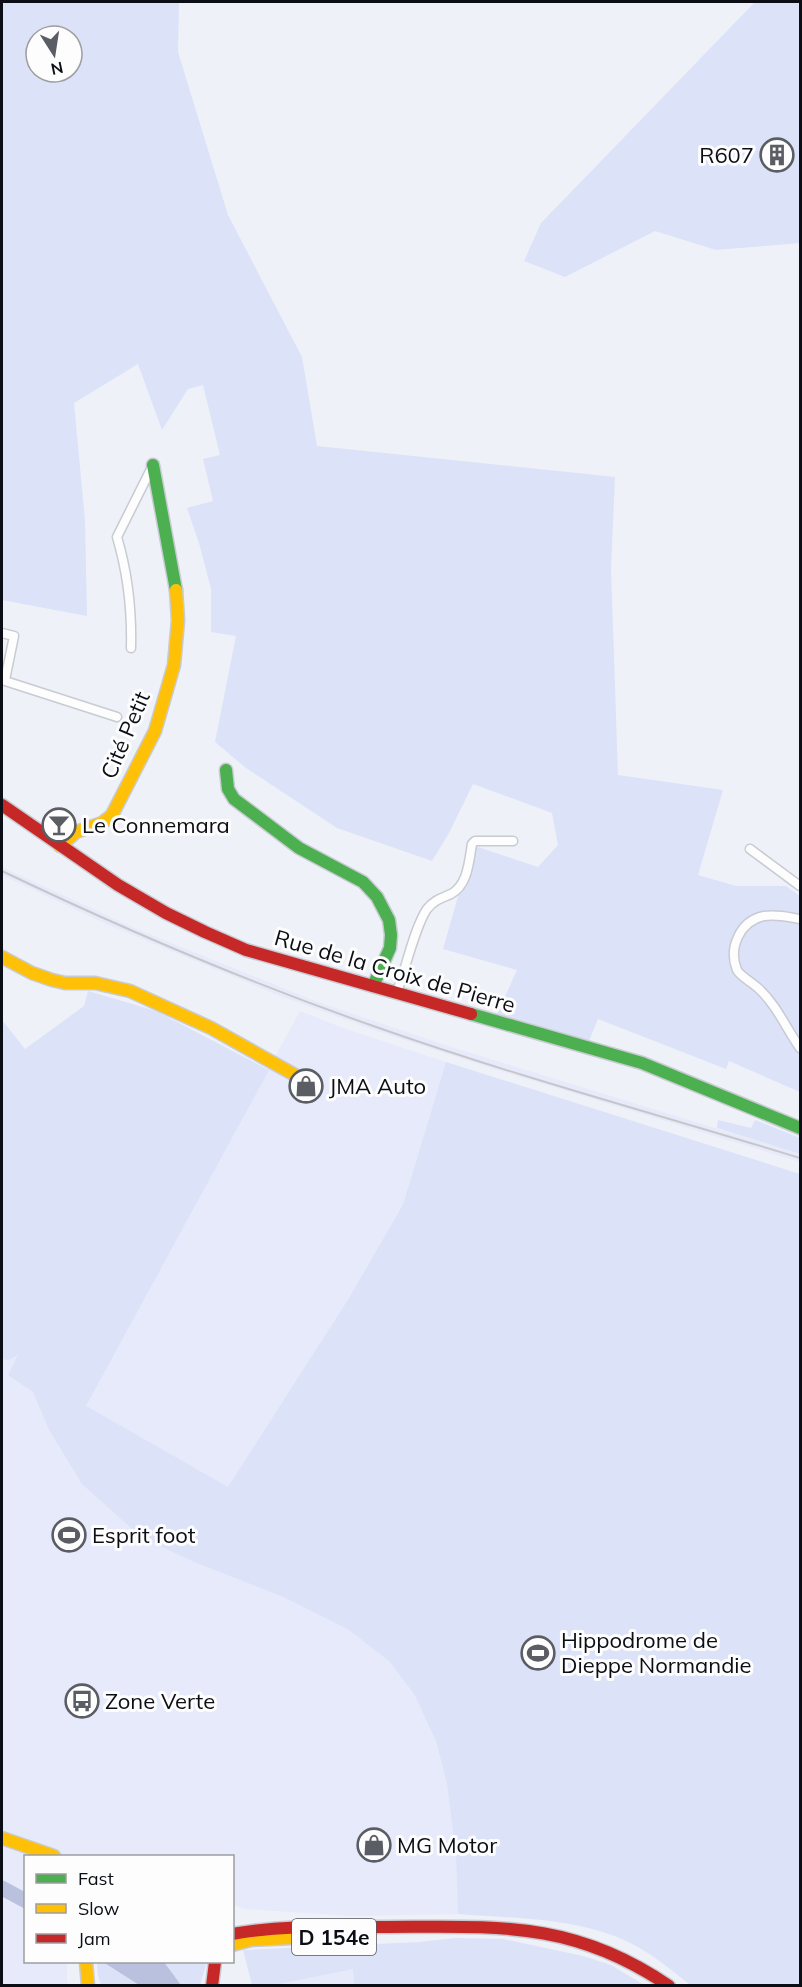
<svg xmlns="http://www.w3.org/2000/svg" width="802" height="1987" font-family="Mulish,sans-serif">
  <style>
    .built { fill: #e6eafa }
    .green { fill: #dce2f8; fill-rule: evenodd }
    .water { fill: #bac1de }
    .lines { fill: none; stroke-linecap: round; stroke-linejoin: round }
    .river { stroke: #bac1de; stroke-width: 15 }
    .street-casing { stroke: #c8cbd2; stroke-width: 11 }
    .fast-casing { stroke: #c8cbd2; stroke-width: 15 }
    .slow-casing { stroke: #c8cbd2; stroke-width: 15 }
    .jam-casing { stroke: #c8cbd2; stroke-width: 15 }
    .street { stroke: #fdfdfe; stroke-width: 8 }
    .fast { stroke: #4caf50; stroke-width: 12 }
    .slow { stroke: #ffc107; stroke-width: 12 }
    .jam { stroke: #c62828; stroke-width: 12 }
    .rail { stroke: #c7c7c9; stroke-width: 2 }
    .labels { text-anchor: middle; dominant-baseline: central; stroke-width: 6; stroke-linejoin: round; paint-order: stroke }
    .shield { fill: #fdfdfd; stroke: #54565b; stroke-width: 1.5 }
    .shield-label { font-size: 21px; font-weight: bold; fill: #0c0e15 }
    .poi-label { font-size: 22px; fill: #0c0e15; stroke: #fdfdfd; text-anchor: start }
    .street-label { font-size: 22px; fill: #0c0e15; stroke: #fdfdfd }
  </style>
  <rect width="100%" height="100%" fill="#eff1f8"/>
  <!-- built -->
  <g class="built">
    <polygon points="2,867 132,927 315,1001 448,1046 800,1154 800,1162 494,1069 383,1033 275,994 104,923 2,875"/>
    <polygon points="300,1011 343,1028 446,1062 403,1203 349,1298 228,1488 85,1406"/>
    <polygon points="2,1268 19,1354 8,1375 33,1392 48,1428 141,1537 194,1562 281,1596 349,1630 389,1661 414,1694 436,1741 447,1784 456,1857 458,1914 352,1916 245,1909 233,1905 232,1856 26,1856 26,1962 67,1962 67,1982 70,1985 2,1985"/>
    <polygon points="353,1969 354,1985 275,1985"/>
  </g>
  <!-- green -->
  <g class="green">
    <path d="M2,2H179L178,52L228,215L302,357L317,446L615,477L611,569L618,775L723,790L698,875L736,886H786L800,896V1092L729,1061L726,1069L598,1019L589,1041L497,1014L517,970L443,949L459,893L467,886L475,846L538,867L558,845L552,813L473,784L449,833L432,861L337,828L246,768L215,742L236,636L211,632V589L199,543L187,508L213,501L203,459L220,455L203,385L188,389L162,430L138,364L74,403L85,521L87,616L2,600ZM36,36H72V72H36Z"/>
    <polygon points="755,2 800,2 800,243 716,250 655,231 565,277 524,261 541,223"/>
    <path d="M88,991L156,1011L269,1070L86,1406L228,1487L349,1298L403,1204L446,1062L800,1174V1985H690C673,1971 657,1958 638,1947C584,1917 518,1919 458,1914L456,1857L447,1784L436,1741L414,1694L389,1661L349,1630L281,1596L194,1562L141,1537L82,1484L48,1428L33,1392L8,1375L18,1355L9,1360L2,1359V1020L25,1049L84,1006Z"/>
    <polygon points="718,1120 751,1128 755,1120 800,1138 800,1154 717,1128"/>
    <polygon points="456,1938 503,1939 583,1956 611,1965 644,1985 354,1985 353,1969 275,1985 252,1985 243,1950 419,1942"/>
    <polygon points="97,1962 103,1962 139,1985 101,1985 98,1976"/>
    <polygon points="164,1962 207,1962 200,1985 181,1985"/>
  </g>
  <!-- water -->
  <polygon class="water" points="103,1962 164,1962 181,1985 139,1985"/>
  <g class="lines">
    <!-- river -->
    <polyline class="river" points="2,1888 26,1901"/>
    <!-- street casing -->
    <g class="street-casing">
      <g id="street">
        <polyline points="2,633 14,636 5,680"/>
        <path d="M131,648C132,609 128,574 117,537L153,465"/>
        <polyline points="2,680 117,717"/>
        <polyline points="750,849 800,886"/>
        <path d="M800,919C788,917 777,914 764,916C740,921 728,948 737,970C741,977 752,982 758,988C776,1004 786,1028 800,1048"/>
        <path d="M397,992C405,971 415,926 427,909C434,900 442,898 451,894C468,885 469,861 472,844L475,841H513"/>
      </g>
    </g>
    <!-- fast casing -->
    <g class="fast-casing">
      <g id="fast">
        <polyline points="153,465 176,590"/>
        <polyline points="226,770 228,789 234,799 299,848 363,882 377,897 389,920 391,935 390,948 373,986"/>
        <polyline points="471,1014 642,1063 800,1128"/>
      </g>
    </g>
    <!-- slow casing -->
    <g class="slow-casing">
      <g id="slow">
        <polyline points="60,846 76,832 102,823 112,815 155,731 174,665 178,620 176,590"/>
        <polyline points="2,957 32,973 52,980 65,983 95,983 130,991 211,1028 295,1075"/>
        <polyline points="2,1838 54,1856"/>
        <polyline points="232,1945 251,1940 359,1935"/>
        <polyline points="86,1962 88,1986"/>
      </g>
    </g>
    <!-- jam casing -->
    <g class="jam-casing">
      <g id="jam">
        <polyline points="2,805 118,885 166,913 205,932 246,950 471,1014"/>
        <path d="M232,1934C282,1925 331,1927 381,1927C494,1927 571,1919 669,1986"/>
        <polyline points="212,1986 215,1962"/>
      </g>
    </g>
    <!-- street -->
    <use href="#street" class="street"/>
    <!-- fast -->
    <use href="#fast" class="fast"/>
    <!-- slow -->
    <use href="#slow" class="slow"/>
    <!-- jam -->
    <use href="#jam" class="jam"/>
    <!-- rail -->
    <path class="rail" d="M2,871C125,930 250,983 379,1028C518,1077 660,1115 800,1158"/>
  </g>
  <!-- icons -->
  <defs>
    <g id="building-ring" transform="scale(1.725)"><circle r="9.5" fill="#fdfdfd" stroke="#5b5d64" stroke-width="1.5"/><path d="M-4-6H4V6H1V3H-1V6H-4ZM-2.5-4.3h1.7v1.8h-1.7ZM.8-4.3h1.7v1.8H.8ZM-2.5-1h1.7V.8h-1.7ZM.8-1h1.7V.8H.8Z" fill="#5b5d64"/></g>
    <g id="bar-ring" transform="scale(1.725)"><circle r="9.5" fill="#fdfdfd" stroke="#5b5d64" stroke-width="1.5"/><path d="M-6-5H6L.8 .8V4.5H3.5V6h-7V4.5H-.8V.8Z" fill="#5b5d64"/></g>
    <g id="shop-ring" transform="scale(1.725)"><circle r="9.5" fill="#fdfdfd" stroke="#5b5d64" stroke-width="1.5"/><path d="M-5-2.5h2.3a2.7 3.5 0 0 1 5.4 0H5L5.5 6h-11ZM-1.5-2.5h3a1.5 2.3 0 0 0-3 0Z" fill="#5b5d64"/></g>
    <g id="stadium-ring" transform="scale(1.725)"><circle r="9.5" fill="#fdfdfd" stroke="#5b5d64" stroke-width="1.5"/><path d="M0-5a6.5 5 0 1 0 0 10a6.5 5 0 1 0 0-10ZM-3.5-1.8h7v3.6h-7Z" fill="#5b5d64"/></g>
    <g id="bus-ring" transform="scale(1.725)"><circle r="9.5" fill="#fdfdfd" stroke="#5b5d64" stroke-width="1.5"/><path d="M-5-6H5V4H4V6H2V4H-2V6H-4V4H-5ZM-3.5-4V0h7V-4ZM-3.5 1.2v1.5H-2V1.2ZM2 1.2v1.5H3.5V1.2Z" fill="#5b5d64"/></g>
  </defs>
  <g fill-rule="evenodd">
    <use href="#building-ring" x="777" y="155"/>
    <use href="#bar-ring" x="59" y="825"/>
    <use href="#shop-ring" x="306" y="1086"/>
    <use href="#stadium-ring" x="69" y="1535"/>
    <use href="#stadium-ring" x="538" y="1653"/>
    <use href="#bus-ring" x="82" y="1701"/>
    <use href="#shop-ring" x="374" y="1845"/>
  </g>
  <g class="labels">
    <!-- shield labels -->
    <rect class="shield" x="292" y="1919" width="84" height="36" rx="4.5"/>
    <g class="shield-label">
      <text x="334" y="1937">D 154e</text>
    </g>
    <!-- poi labels -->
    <g class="poi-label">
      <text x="754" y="155" text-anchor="end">R607</text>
      <text x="82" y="825">Le Connemara</text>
      <text x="329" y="1086">JMA Auto</text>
      <text x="92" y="1535">Esprit foot</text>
      <text x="561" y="1640">Hippodrome de<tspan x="561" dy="25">Dieppe Normandie</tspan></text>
      <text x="105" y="1701">Zone Verte</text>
      <text x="397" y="1845">MG Motor</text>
    </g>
    <!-- street labels -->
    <g class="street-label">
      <text transform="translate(125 735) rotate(-67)">Cité Petit</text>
      <text transform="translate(395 971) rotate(16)">Rue de la Croix de Pierre</text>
    </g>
  </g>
  <!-- border -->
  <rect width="802" height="1987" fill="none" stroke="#0c0e15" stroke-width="6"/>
  <!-- legend -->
  <rect x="24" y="1855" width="210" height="108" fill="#fdfdfd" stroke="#9d9da0" stroke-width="1.5"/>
  <rect x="36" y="1874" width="30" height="9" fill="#4caf50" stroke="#9d9da0" stroke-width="1.5"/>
  <text x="78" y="1885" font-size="18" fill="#0c0e15">Fast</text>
  <rect x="36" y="1904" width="30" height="9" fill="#ffc107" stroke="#9d9da0" stroke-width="1.5"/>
  <text x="78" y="1915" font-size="18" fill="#0c0e15">Slow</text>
  <rect x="36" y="1934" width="30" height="9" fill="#c62828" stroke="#9d9da0" stroke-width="1.5"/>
  <text x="78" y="1945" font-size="18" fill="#0c0e15">Jam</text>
  <!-- north arrow -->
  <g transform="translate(54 54) rotate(168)"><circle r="28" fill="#fdfdfd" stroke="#9d9da0" stroke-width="1.5"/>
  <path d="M0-4.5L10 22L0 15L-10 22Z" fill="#5b5d64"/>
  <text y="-9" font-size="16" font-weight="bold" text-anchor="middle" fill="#0c0e15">N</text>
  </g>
</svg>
